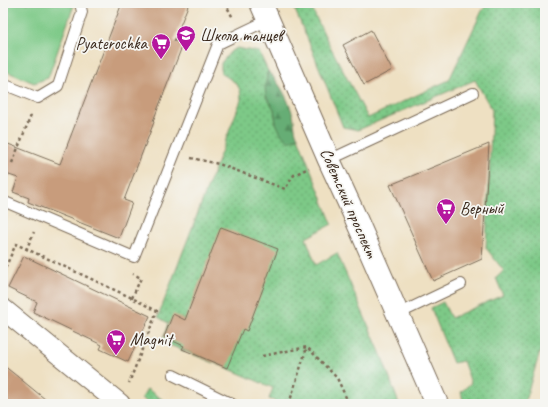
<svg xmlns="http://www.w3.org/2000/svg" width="548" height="407" font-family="Caveat,sans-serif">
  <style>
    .grass { fill: url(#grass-dots); stroke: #5c7a52 }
    .forest { fill: url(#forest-firs); stroke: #506c49 }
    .park { fill: #7dc987; stroke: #5c7a52 }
    .building { fill: #c89c7b }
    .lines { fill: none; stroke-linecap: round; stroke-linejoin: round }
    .service-casing { stroke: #7a6a57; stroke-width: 12 }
    .minor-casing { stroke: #7a6a57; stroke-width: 22 }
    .secondary-casing { stroke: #7a6a57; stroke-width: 24 }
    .path { stroke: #7a6a57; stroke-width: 2.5; stroke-dasharray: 3 3; stroke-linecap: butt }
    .service { stroke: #fff; stroke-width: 10 }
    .minor { stroke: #fff; stroke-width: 20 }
    .secondary { stroke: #fff; stroke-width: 22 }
    .labels { text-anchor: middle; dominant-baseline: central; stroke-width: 3.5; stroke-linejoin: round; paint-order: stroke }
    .poi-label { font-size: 17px; fill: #3b2a1e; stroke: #f6f6f2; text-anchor: start }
    .street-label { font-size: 17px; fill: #3b2a1e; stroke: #f6f6f2 }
  </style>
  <defs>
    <pattern id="grass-dots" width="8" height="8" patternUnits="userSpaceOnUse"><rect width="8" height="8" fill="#7dc987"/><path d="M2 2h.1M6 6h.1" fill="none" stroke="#68a36e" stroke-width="1.8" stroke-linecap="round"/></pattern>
    <pattern id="forest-firs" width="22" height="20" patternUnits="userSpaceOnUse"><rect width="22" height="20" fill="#66ad74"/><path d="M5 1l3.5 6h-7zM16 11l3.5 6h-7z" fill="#558d5f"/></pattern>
  </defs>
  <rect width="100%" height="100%" fill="#f6f6f2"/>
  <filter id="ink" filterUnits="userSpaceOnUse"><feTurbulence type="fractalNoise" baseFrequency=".025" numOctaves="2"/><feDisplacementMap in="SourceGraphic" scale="8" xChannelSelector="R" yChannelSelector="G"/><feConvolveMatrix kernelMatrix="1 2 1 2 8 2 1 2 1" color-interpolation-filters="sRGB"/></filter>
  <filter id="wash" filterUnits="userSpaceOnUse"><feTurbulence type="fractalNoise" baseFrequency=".012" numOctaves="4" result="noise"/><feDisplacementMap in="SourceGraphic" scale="16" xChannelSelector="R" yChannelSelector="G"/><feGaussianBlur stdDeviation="0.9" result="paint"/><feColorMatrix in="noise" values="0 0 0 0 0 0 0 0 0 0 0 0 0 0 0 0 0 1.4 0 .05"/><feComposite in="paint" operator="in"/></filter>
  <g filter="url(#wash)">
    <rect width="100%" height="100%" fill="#eee0c2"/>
    <!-- grass -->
    <g class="grass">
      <polygon points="292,3 309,3 330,46 368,118 449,80 482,11 488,3 545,3 545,336 524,404 464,404 461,392 471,383 463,361 453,363 431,308 443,302 451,318 503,295 496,278 504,271 486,248 492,110 475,80 358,130 343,127 308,40"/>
      <path d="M237,48L259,52L268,71L267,74L266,96L274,109L276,123L294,140L298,137L332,224L306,238L316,265L337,253L382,357L399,404H274L275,401L269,399L273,388L234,371L167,344L168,341L163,339L168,323L158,317L241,100C241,83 234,82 221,73V63L231,51Z"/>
      <polygon points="147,389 169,404 149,404 142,398"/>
    </g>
    <!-- forest -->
    <path class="forest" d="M268,71C280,83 288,99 293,115C295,122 294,131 298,137L289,142L281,134L276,123L274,109L266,96L265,87Z"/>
    <!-- park -->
    <polygon class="park" points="3,3 73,3 74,5 48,78 34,83 3,70"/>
    <g id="blocks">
      <!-- building -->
      <g class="building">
        <polygon points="122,3 189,3 174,41 183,44 153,121 154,122 124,200 132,203 119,238 28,202 29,198 13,192 18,178 3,173 3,142 60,164"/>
        <polygon points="371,30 392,70 364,85 343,45"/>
        <polygon points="489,144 482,259 433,281 390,185"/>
        <polygon points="221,227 278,249 247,331 243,329 227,368 182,349 184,346 164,337 173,314 185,320"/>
        <polygon points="24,256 150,316 128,362 100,349 102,345 33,312 37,302 8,288"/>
        <polygon points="3,365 18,377 51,404 3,404"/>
      </g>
    </g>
  </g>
  <g filter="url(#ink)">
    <use href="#blocks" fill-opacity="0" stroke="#7a6a57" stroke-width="1"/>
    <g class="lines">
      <!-- service casing -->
      <g class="service-casing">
        <g id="service">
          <polyline points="3,84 38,98 58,86 82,12 80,3"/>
          <polyline points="329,160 473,93"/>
          <polyline points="3,201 134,257 218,44 268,20"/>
          <polyline points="398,314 461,284"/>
          <polyline points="173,375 232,404"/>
        </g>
      </g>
      <!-- minor casing -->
      <g class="minor-casing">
        <polyline id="minor" points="3,309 120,404"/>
      </g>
      <!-- secondary casing -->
      <g class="secondary-casing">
        <polyline id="secondary" points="261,3 329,160 353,212 437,404"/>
      </g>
      <!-- path -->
      <g class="path">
        <polyline points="225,3 233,18"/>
        <polyline points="191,158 219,164 285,189 294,175 309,168"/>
        <polyline points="12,163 32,113"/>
        <polyline points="4,185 8,174"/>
        <polyline points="26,250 34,232"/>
        <polyline points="3,273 16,244 132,298 157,311 129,383"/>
        <polyline points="132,298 141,278 133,274"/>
        <polyline points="262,356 307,347 337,378 349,404"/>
        <polyline points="289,404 307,347"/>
      </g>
      <!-- service -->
      <use href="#service" class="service"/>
      <!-- minor -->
      <use href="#minor" class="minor"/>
      <!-- secondary -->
      <use href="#secondary" class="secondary"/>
    </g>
  </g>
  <!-- icons -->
  <defs>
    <g id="school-pin" transform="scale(1)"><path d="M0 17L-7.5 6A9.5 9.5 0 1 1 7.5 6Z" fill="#b5179e" stroke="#f6f6f2"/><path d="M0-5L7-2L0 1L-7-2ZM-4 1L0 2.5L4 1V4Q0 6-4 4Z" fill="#fff"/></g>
    <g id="supermarket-pin" transform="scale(1)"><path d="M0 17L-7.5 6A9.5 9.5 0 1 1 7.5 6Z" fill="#b5179e" stroke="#f6f6f2"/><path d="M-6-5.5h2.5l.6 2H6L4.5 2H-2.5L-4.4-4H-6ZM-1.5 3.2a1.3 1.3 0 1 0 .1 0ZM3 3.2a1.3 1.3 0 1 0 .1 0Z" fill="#fff"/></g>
  </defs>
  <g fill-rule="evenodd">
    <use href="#school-pin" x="186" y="35"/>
    <use href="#supermarket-pin" x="161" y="43"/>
    <use href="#supermarket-pin" x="446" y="208"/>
    <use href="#supermarket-pin" x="116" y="339"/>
  </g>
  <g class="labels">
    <!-- poi labels -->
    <g class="poi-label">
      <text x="200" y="35">Школа танцев</text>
      <text x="147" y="43" text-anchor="end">Pyaterochka</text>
      <text x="460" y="208">Верный</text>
      <text x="130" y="339">Magnit</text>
    </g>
    <!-- street labels -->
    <g class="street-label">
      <text transform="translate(349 203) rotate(66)">Советский проспект</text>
    </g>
  </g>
  <!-- margin -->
  <rect width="548" height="407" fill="none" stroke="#f6f6f2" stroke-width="16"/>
</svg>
